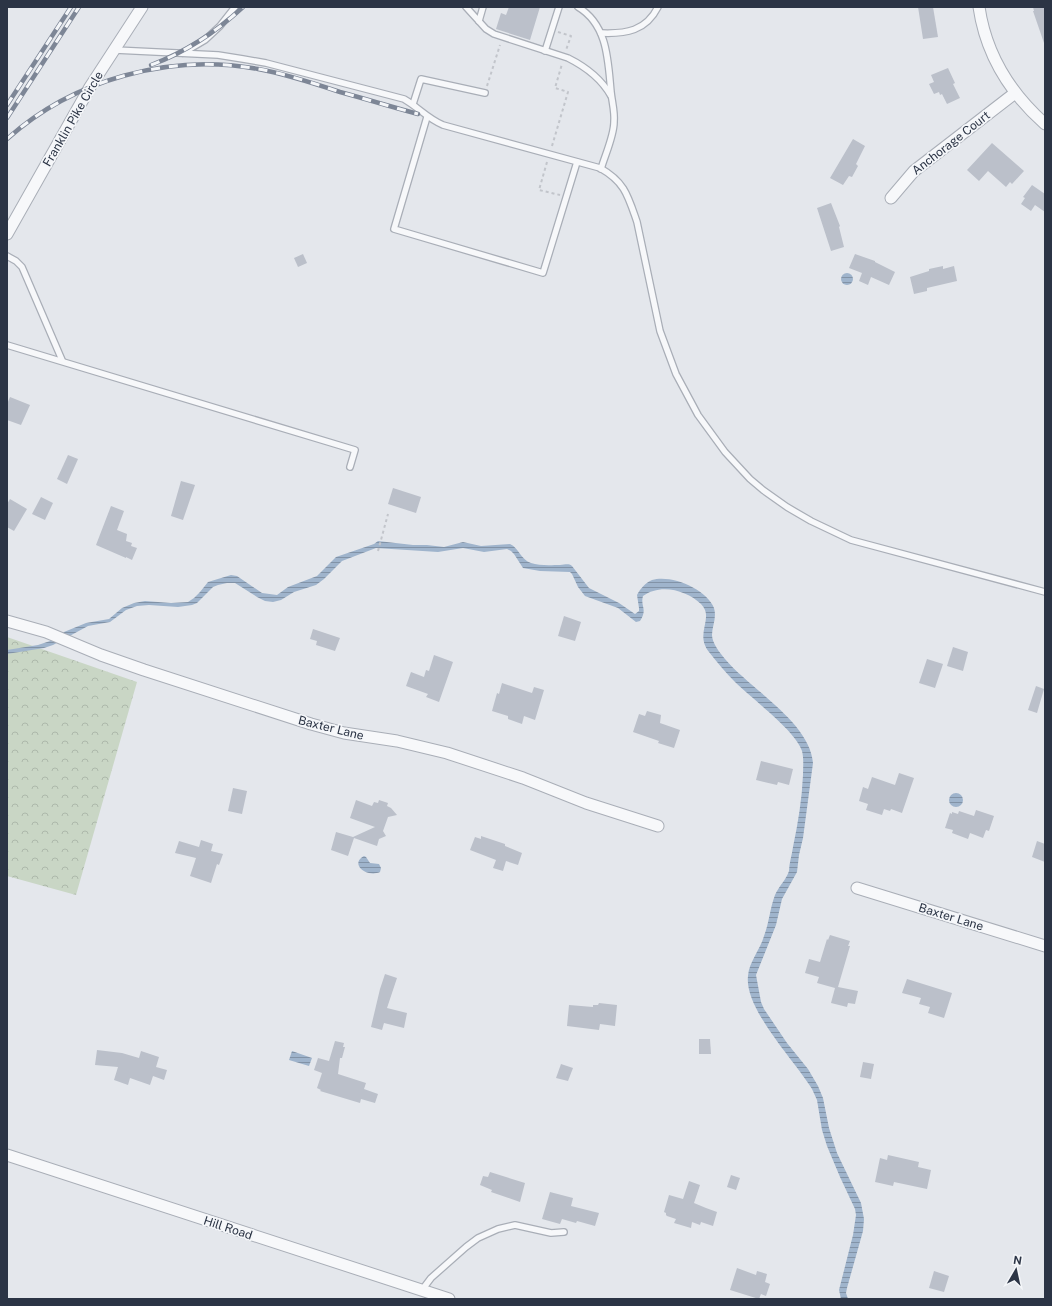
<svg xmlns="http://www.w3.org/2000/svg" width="1052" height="1306" font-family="'Public Sans',sans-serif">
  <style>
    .forest { fill: url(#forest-crowns) }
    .water { fill: url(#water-rules) }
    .building { fill: #bbc0ca }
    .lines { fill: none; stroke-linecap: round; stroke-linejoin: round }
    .lane-casing { stroke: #a9aeb7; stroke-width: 8 }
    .street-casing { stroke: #a9aeb7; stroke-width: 13 }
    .path { stroke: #c2c5cb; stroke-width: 2; stroke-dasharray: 3 3; stroke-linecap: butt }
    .lane { stroke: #f7f8fa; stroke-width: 5.5 }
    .street { stroke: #f7f8fa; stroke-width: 11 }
    .rail-casing { stroke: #7d8696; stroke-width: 4.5 }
    .rail { stroke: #f4f6f9; stroke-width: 3; stroke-dasharray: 9; stroke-linecap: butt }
    .labels { text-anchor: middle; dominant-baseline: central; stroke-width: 3.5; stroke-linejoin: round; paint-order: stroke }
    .street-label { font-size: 12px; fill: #2b3445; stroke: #f4f6f9 }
  </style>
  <defs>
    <pattern id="forest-crowns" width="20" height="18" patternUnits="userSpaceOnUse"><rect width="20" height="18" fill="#c9d6c5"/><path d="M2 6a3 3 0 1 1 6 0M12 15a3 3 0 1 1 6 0" fill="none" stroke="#adb8ab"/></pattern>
    <pattern id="water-rules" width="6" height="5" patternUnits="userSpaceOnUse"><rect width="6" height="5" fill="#9fb4cc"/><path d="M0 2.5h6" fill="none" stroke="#8293a7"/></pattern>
  </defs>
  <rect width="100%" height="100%" fill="#e4e7ec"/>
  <!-- forest -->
  <polygon class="forest" points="7,637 137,682 76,895 7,876"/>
  <!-- water -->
  <g class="water">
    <circle cx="847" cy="279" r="6"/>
    <path d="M378,541L413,545H427L444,547L463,542L481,546L510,544C519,548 521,560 531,563C539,566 552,565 560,565C565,565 568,563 572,566L589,588L619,603L635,614L639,611V608L637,595C640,589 645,583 652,580C671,574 707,589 714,608C717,618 712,626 712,635C712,643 720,653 725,659C750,689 810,722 813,763L803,838L799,855L797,872L782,899L776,925L756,975L761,1002L764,1009L787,1043L808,1069L818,1086L823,1098L829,1128L837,1153L861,1203L864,1219L863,1231L847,1288L846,1293L848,1299H841L839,1290L853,1235L856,1215L855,1209L840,1177L827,1146L822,1130L817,1100L812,1089C795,1061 744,1009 748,976C749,962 760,950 764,936C769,923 770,908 775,895C779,886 786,880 789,871C789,863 792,855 793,847C798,823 802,799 803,775C803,767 804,759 802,751C796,731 751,698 735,682C726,673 717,662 709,652C694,633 715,618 701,604C687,590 660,583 643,596C640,606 648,609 640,621L636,622L618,608L585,596L578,587L572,574L570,572L540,571L523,568L514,554L511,551L507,549L484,552L463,548L438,552L376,548L342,561L324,579L316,585L294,592L281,600L273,602L265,601L257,597L235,583H227L218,585L213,587L197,603L192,605L178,607L149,605L137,606L126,610L110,622L88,626L53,645L44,648L7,654V650L38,645L50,641L64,632L86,623L109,619L122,608L134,603L145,601L171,603L188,602L194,598L200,592L208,582L231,575L237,576L262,593L277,595L288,587L317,576L336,557L374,544Z"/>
    <circle cx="956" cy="800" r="7"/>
    <path d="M364,856L366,857L370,863L379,864L381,868L380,872C367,878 349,864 364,856Z"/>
    <polygon points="292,1051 312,1058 309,1066 289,1060"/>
  </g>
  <!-- building -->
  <g class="building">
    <polygon points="509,7 540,7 530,40 496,29 501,13 506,15"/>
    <polygon points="918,7 933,7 938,37 923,39"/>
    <polygon points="1033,7 1045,7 1045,42 1044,43 1033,11 1034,11"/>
    <polygon points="948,68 955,83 953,84 960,98 947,104 942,94 940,95 939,92 934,94 929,84 934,82 931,75"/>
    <polygon points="853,139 865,146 856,164 858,166 852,177 849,176 843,185 830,178"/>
    <polygon points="992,143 1024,171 1012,184 1010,182 1006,187 988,171 979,181 967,170"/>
    <polygon points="1032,185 1045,194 1045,212 1035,205 1031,211 1021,204 1025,198 1023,197"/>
    <polygon points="831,203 840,226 839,227 844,247 831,251 817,208"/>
    <polygon points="303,254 307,263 298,267 294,258"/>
    <polygon points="855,254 875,261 875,262 895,272 889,285 871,277 868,285 859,281 862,273 849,268"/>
    <polygon points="943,266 943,269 954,266 957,281 927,288 927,291 914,294 910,277 929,271 929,269"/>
    <polygon points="10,397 30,405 21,425 7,420 7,404"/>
    <polygon points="68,455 78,459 67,484 57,479"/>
    <polygon points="181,481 195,485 183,520 171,516"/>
    <polygon points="393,488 421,497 416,513 388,504"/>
    <polygon points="41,497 53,503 45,520 32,514"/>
    <polygon points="10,499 27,509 14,531 7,527 7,504"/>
    <polygon points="111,506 124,511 117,530 127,534 126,541 132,543 131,546 137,548 132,560 126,557 126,558 96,545"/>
    <polygon points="564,616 581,622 575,641 558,636"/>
    <polygon points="313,629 340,638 335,651 316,645 317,641 310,639"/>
    <polygon points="953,647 968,652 963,671 947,666"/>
    <polygon points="434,655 453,662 439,702 426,697 428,694 406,686 411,672 424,677 426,670 429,671"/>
    <polygon points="927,659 943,664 935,688 919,683"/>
    <polygon points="502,683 532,693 534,687 544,690 535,720 524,716 522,724 508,719 508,716 492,711 497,693 499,694"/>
    <polygon points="1036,686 1044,689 1037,713 1028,710"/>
    <polygon points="647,711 661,715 660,723 680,730 674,748 658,743 659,741 633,732 639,714 645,716"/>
    <polygon points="761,761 793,769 789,785 778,782 777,785 756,780"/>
    <polygon points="899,773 914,778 902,813 891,809 890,811 884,809 882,815 866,810 868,804 859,801 863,787 868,789 872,777 895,785"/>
    <polygon points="233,788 247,791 242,814 228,811"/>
    <polygon points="356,800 372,806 374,802 378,803 379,800 388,803 387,806 391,808 397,815 388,817 383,831 386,836 379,839 377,846 354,838 348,856 331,850 336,832 353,837 375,827 350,818"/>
    <polygon points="976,810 994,816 989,831 986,830 983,838 970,833 968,839 952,833 953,830 945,828 950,813 952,814 952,812 958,814 959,811 974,816"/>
    <polygon points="481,836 505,844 505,846 522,853 518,865 506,861 503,871 493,868 496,860 470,850 475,837 481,839"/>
    <polygon points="201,840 213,844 211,851 223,854 219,865 217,864 211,883 190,876 196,858 175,853 179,841 199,847"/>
    <polygon points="1037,841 1045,844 1045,862 1032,857"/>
    <polygon points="830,935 850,941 848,946 850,946 838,987 858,991 855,1004 848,1003 847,1007 831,1003 835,988 817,983 819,977 805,973 809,959 820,962 827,939 828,940"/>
    <polygon points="385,974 397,978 387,1008 407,1013 404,1028 384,1023 382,1030 371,1027 380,989"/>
    <polygon points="907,979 952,993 944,1018 928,1013 930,1007 919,1004 921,998 902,993"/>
    <polygon points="599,1003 617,1005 615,1026 600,1024 599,1030 567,1026 569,1005 593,1007 593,1005 598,1005"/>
    <polygon points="699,1039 710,1039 711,1054 699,1054"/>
    <polygon points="335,1041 344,1043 343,1047 345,1047 342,1058 340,1058 338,1074 366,1083 364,1089 378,1094 375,1103 361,1099 360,1103 320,1091 321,1090 317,1088 322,1073 314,1070 318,1058 329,1061"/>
    <polygon points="97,1050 122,1053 139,1058 141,1051 159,1057 156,1067 167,1070 164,1080 153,1076 150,1085 130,1078 128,1085 114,1080 118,1067 95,1065"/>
    <polygon points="863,1062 874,1064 871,1079 860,1077"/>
    <polygon points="561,1064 573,1068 568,1081 556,1078"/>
    <polygon points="888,1155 919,1162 918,1167 931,1170 927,1189 894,1182 893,1186 875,1182 880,1158 887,1160"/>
    <polygon points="490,1172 525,1183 520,1202 491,1192 492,1190 480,1185 483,1176 488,1177"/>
    <polygon points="731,1175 740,1178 736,1190 727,1187"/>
    <polygon points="689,1181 700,1185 694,1203 706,1208 717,1212 713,1226 701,1222 700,1225 692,1222 691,1228 674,1223 676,1219 667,1216 666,1215 666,1213 664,1212 669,1195 683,1199"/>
    <polygon points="550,1192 573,1198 571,1206 599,1213 595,1226 577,1221 576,1223 562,1219 560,1224 542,1219"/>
    <polygon points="737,1268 756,1275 757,1271 767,1274 765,1282 770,1284 766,1296 761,1294 759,1299 730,1290"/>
    <polygon points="934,1271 949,1276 944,1292 929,1288"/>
  </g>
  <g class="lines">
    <!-- lane casing -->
    <g class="lane-casing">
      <g id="lane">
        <path d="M466,7L486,29L494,34L568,58C586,67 601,78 611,96"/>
        <path d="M578,7C608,25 608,61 611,92C612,102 615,112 614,122C614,136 605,155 601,169"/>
        <polyline points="479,21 483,7"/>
        <path d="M601,33C626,34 646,31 658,7"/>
        <path d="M115,50L218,55L243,59L266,63L404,99C418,107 428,119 443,125L600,168C625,182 628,196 637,222L660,331L676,374L698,415L725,452L750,479L763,490L787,507L811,521L851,540L1045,592"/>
        <polyline points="545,51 559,7"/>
        <polyline points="183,53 205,40 220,26 235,7"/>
        <polyline points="413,104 421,79 485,93"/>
        <polyline points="427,117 394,229 543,273 577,162"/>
        <polyline points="7,256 16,261 22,267 62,360"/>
        <polyline points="7,345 355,450 350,467"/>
        <polyline points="422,1290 431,1278 466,1247 478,1238 498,1229 515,1225 551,1233 564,1232"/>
      </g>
    </g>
    <!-- street casing -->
    <g class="street-casing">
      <g id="street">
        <path d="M979,7C986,55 1009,92 1045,124"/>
        <polyline points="891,198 914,171 1015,93"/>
        <polyline points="7,234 90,87 142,7"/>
        <polyline points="7,621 46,632 101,655 144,670 311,724 344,733 397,741 447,753 523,778 586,803 658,826"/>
        <polyline points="857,888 1045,946"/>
        <polyline points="7,1155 449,1299"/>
      </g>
    </g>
    <!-- path -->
    <g class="path">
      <polyline points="558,32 571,36 566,50"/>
      <polyline points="487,86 500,45"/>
      <polyline points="552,146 568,92 555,88 562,64"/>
      <polyline points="547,162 539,190 560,195"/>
      <polyline points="378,551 388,514"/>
    </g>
    <!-- lane -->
    <use href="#lane" class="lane"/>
    <!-- street -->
    <use href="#street" class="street"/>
    <!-- rail casing -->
    <g class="rail-casing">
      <g id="rail">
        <path d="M151,65C186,52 216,32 243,7"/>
        <polyline points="7,105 71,7"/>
        <polyline points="7,118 79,7"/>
        <path d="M7,139C74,79 170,53 258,69C286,74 313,83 340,92C366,99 392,107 418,114"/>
      </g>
    </g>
    <!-- rail -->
    <use href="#rail" class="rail"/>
  </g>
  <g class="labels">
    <!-- street labels -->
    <g class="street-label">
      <text transform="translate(73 119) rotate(-60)">Franklin Pike Circle</text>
      <text transform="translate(951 143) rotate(-38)">Anchorage Court</text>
      <text transform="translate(331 728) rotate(14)">Baxter Lane</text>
      <text transform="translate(951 917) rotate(17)">Baxter Lane</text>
      <text transform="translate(228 1228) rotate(18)">Hill Road</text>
    </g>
  </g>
  <!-- border -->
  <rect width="1052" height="1306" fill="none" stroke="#2b3445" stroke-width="16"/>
  <!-- north arrow -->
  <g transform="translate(1016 1270) rotate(9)" stroke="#f4f6f9" stroke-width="3" paint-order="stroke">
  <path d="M0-3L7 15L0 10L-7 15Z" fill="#2b3445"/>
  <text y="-6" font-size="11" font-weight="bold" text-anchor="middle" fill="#2b3445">N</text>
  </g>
</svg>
